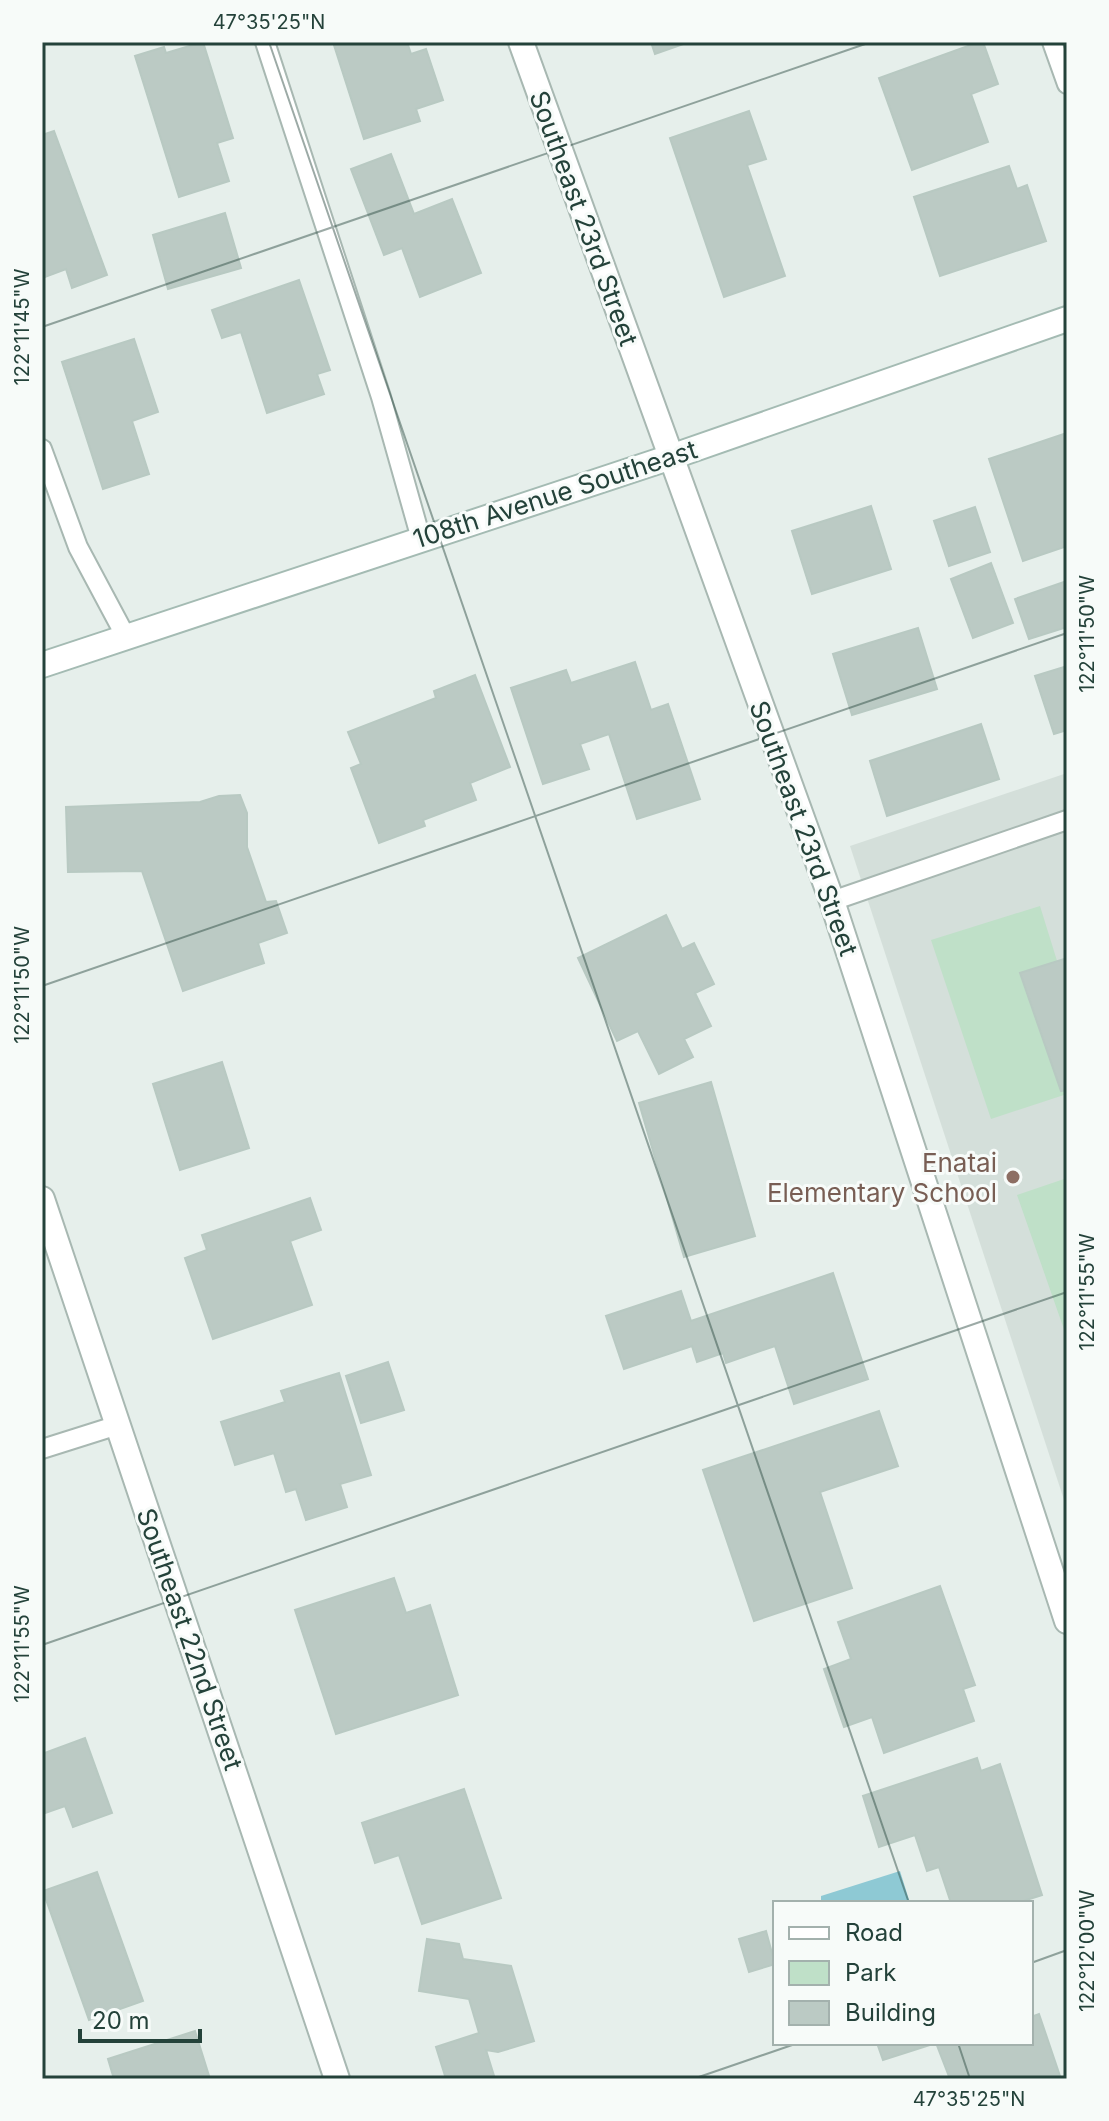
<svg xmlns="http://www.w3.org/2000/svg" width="1109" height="2121" font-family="Inter,sans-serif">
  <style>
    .built { fill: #d4dfda }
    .green { fill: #bfe0c8 }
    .water { fill: #8ec9d4 }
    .building { fill: #bbcac4; stroke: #b8c9c2; stroke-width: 2 }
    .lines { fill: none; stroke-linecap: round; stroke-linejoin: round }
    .lane-casing { stroke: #a8b8b2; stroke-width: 22 }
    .street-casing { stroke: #a8b8b2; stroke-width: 28 }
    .secondary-casing { stroke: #a4bbb3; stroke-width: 28 }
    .lane { stroke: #fff; stroke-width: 18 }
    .street { stroke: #fff; stroke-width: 24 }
    .secondary { stroke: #fff; stroke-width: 24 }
    .ticks { fill: none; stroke: #24423a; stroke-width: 2; stroke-opacity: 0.45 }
    .education-dot { fill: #8d6e63; stroke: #f7fbf9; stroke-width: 3 }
    .labels { text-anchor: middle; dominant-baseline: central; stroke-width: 6; stroke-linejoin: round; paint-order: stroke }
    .street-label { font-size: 26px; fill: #24423a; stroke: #f7fbf9 }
    .education-label { font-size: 26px; fill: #785e54; stroke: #f7fbf9; text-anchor: end }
    .neatline { fill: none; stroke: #24423a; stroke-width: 3 }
    .ticks-label { font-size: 20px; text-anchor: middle; fill: #24423a }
  </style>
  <rect width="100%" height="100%" fill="#e6efeb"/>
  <!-- built -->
  <polygon class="built" points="1067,773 1067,1509 850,846"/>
  <!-- green -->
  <g class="green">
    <polygon points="1040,906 1067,993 1067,1094 991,1119 931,940"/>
    <polygon points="1067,1178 1067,1338 1017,1195"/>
  </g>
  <!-- water -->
  <polygon class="water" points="900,1871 910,1903 821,1903 821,1896"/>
  <!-- building -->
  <g class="building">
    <polygon points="203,42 233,138 217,143 229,181 179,197 135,56 164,47 166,53"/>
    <polygon points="333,42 407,42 411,54 426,49 443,100 416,109 420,121 364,139"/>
    <polygon points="651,42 689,42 655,54"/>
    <polygon points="979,42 983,42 998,84 971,94 988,142 912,170 879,78"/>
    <polygon points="749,111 766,159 747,165 785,276 724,297 670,138"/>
    <polygon points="54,131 107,275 72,288 66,269 42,278 42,135"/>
    <polygon points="391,154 414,214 452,199 481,273 420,297 402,248 384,255 351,169"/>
    <polygon points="1009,166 1017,189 1027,185 1046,241 940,276 914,197"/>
    <polygon points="225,213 241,268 168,289 153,235"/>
    <polygon points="299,280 330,370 317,374 324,394 267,413 241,332 222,338 212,310"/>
    <polygon points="134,339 158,412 132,421 149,474 103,489 62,362"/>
    <polygon points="1067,433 1067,546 1023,561 989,459"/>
    <polygon points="871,506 891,569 812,594 792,531"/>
    <polygon points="975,507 990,552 949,566 934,521"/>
    <polygon points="991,563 1013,623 973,638 951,579"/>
    <polygon points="1067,581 1067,627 1029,639 1015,599"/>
    <polygon points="918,628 937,689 852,715 833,654"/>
    <polygon points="635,662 651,710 668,704 700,799 637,819 609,734 580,744 589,769 543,784 511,688 566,670 571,683"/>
    <polygon points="1067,666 1067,730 1054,734 1035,676"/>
    <polygon points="475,675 510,767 470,783 476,800 423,820 425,826 379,843 351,768 361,764 348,732 436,698 434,691"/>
    <polygon points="981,724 999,779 887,816 870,761"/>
    <polygon points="240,795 247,813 247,847 266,902 276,901 287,933 258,943 264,963 183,991 142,871 68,872 66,807 200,802 219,796"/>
    <polygon points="666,915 682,949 694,943 714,984 695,993 711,1026 684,1039 693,1057 659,1074 638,1031 617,1041 578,958"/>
    <polygon points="1067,958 1067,1090 1061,1091 1020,973"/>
    <polygon points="222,1062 249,1148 180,1170 153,1084"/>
    <polygon points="711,1082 755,1236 684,1257 639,1103"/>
    <polygon points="310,1198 321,1230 290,1241 312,1305 213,1339 185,1258 207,1250 202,1235"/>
    <polygon points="833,1273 868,1379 794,1404 775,1346 726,1363 723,1353 697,1362 692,1346 624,1369 606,1316 681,1291 691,1321"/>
    <polygon points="388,1362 404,1410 361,1423 346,1376"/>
    <polygon points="339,1373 371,1475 340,1484 347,1507 306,1520 296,1489 286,1492 274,1453 235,1465 221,1422 285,1402 281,1391"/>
    <polygon points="879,1411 898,1466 820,1492 852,1588 754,1621 703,1470"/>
    <polygon points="394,1578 406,1613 430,1605 458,1695 336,1734 295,1610"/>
    <polygon points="940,1586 975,1685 963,1689 974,1721 884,1753 872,1717 844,1727 824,1669 851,1659 838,1622"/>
    <polygon points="85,1738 112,1813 73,1827 65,1806 42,1814 42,1754"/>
    <polygon points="977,1758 981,1771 1000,1764 1042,1895 1017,1903 951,1903 939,1867 927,1871 915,1835 879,1847 863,1796"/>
    <polygon points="464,1789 501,1898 422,1924 399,1855 375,1863 362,1823"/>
    <polygon points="97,1872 143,2001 89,2020 43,1891"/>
    <polygon points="766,1931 775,1964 749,1972 739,1939"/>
    <polygon points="427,1939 459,1944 463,1959 511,1966 534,2041 498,2052 486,2050 495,2079 446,2079 436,2047 479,2033 469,1999 419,1991"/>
    <polygon points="1039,2014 1061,2079 950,2079 936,2043 883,2060 877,2043 1031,2043 1031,2017"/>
    <polygon points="195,2031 210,2079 114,2079 108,2059"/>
  </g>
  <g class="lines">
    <!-- lane casing -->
    <g class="lane-casing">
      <g id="lane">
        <polyline points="265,42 381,397 421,539"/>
        <polyline points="1052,42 1067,84"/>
        <polyline points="42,449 78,547 126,637"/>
        <polyline points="832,901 1067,820"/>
        <polyline points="42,1449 118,1425"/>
      </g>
    </g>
    <!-- street casing -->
    <g class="street-casing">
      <g id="street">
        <polyline points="521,42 832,901 1067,1621"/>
        <polyline points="42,1199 337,2079"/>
      </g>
    </g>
    <!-- secondary casing -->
    <g class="secondary-casing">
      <polyline id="secondary" points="42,665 671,457 1067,319"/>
    </g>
    <!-- lane -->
    <use href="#lane" class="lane"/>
    <!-- street -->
    <use href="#street" class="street"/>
    <!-- secondary -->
    <use href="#secondary" class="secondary"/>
  </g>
  <!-- ticks -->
  <path class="ticks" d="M269,42L909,1903M42,327L871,42M42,986L1067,633M42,1645L1067,1292M1031,1963L1067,1950M958,2043L970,2079M693,2079L798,2043"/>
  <!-- markers -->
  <circle class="education-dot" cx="1013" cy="1177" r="8"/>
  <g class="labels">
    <!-- street labels -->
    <g class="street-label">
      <text transform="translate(584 218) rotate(70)">Southeast 23rd Street</text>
      <text transform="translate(555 494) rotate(-18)">108th Avenue Southeast</text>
      <text transform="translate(804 828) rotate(70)">Southeast 23rd Street</text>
      <text transform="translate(190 1639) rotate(71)">Southeast 22nd Street</text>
    </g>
    <!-- education labels -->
    <g class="education-label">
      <text x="997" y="1162">Enatai<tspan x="997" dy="30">Elementary School</tspan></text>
    </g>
  </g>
  <!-- border -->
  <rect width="1109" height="2121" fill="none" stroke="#f7fbf9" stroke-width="88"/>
  <!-- legend -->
  <rect x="773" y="1901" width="260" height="144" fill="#f7fbf9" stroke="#a3b1ad" stroke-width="2"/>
  <rect x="789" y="1927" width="40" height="12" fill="#ffffff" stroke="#a3b1ad" stroke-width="2"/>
  <text x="845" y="1941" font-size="24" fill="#24423a">Road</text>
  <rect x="789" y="1961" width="40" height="24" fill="#bfe0c8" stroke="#a3b1ad" stroke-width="2"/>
  <text x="845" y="1981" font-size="24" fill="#24423a">Park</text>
  <rect x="789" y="2001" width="40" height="24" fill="#bbcac4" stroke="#a3b1ad" stroke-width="2"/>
  <text x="845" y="2021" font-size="24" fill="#24423a">Building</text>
  <!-- scale -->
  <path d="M80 2029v12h120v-12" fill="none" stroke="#24423a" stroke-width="4"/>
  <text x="92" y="2029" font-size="24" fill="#24423a" stroke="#f7fbf9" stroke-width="6" paint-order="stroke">20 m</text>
  <rect x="44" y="44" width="1021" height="2033" class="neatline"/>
  <g class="ticks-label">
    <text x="269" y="29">47°35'25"N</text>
    <text transform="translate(22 327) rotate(-90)" y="7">122°11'45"W</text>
    <text transform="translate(1087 634) rotate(-90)" y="7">122°11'50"W</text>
    <text transform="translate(22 985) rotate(-90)" y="7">122°11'50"W</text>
    <text transform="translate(1087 1292) rotate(-90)" y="7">122°11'55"W</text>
    <text transform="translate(22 1644) rotate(-90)" y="7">122°11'55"W</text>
    <text transform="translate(1087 1951) rotate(-90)" y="7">122°12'00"W</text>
    <text x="969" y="2106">47°35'25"N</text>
  </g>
</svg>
